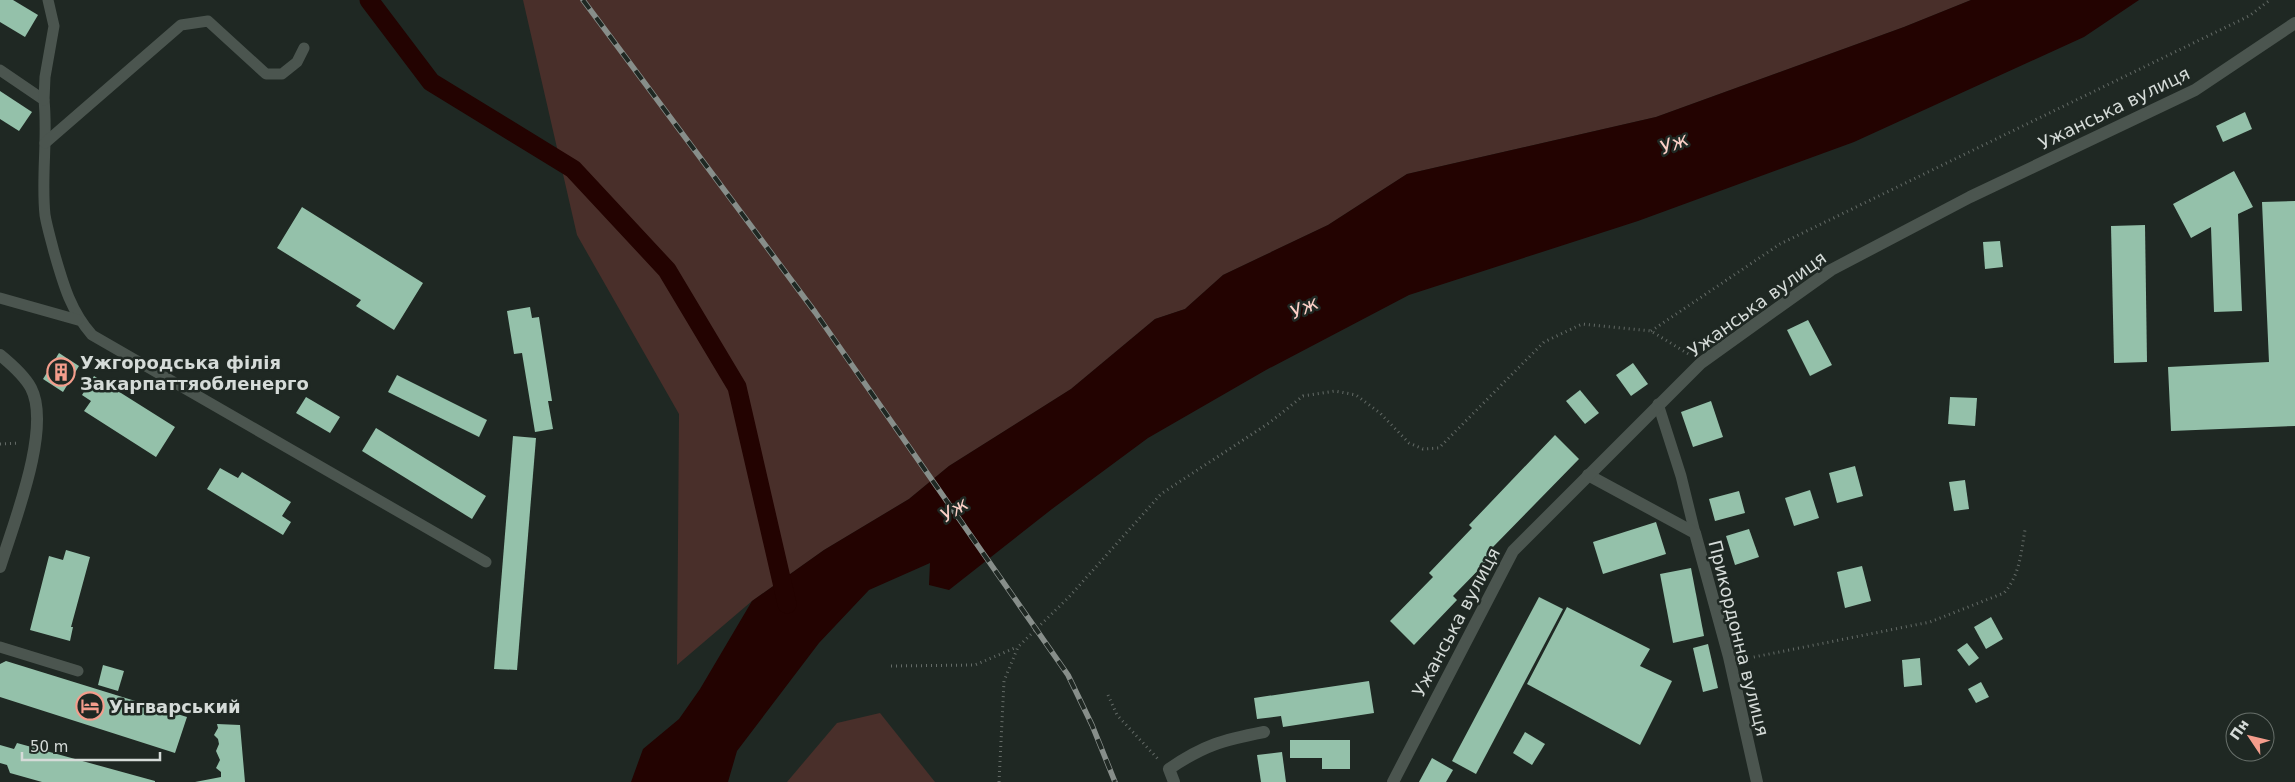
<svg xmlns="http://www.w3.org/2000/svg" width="2295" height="782" font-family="'DejaVu Sans',sans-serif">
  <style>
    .green { fill: #492f2a }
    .water { fill: #230301 }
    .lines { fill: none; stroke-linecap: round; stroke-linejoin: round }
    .canal { stroke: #230301; stroke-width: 19 }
    .building { fill: #94c1aa }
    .path { stroke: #646b67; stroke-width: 3; stroke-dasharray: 1 4; stroke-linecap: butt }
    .service { stroke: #4b554f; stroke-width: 11 }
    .minor { stroke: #4b554f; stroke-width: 12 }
    .rail-casing { stroke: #878e8a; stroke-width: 5.5 }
    .rail { stroke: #1f2823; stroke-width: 4; stroke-dasharray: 11; stroke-linecap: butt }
    .labels { text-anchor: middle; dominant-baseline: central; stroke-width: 5; stroke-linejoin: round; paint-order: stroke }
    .street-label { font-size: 18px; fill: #d5dbd8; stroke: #1f2823 }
    .poi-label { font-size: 18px; font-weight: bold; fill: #d5dbd8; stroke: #1f2823; text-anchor: start }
    .water-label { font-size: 19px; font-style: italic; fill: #fdd0c7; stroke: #1f2823 }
  </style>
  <rect width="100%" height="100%" fill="#1f2823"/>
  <!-- green -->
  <g class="green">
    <polygon points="523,0 1971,0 1904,27 1656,117 1407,174 1328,225 1223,275 1185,309 1155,319 1071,389 949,466 909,499 824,550 752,601 677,665 679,414 577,235"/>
    <polygon points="880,713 935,782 787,782 837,723"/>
  </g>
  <!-- water -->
  <polygon class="water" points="1971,0 2139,0 2084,37 1854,142 1638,221 1409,295 1266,370 1148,438 1052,509 949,590 929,585 930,563 869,590 819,643 737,751 728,782 631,782 643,749 679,719 700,689 752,601 824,550 909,499 949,466 1071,389 1155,319 1185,309 1223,275 1328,225 1407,174 1656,117 1904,27"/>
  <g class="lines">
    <!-- canal -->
    <polyline class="canal" points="369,0 431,82 573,169 667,270 737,387 787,604"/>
  </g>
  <!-- building -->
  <g class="building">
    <polygon points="0,0 13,0 38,15 25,37 0,22"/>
    <polygon points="0,91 32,112 19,131 0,119"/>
    <polygon points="2245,112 2252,129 2223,142 2216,126"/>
    <polygon points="2234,171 2253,207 2238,214 2242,311 2214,312 2211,227 2191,238 2173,204"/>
    <polygon points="2295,201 2295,426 2171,431 2168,367 2269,362 2262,202"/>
    <polygon points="302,207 423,283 394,330 356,306 361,300 277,248"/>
    <polygon points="2145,225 2147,362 2114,363 2111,226"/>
    <polygon points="2000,241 2003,267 1985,269 1983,242"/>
    <polygon points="530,307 532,318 539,317 552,401 548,401 553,429 535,432 522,353 514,354 507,311"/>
    <polygon points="1808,320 1832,365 1810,376 1787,330"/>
    <polygon points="59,353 79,366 63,392 43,379"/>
    <polygon points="1633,363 1648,384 1631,396 1616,375"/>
    <polygon points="397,375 487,420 479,437 388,392"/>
    <polygon points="94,376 175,427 156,457 84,411 91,401 82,395"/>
    <polygon points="1580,390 1599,413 1585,424 1566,401"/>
    <polygon points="306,397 340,417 330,433 296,413"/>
    <polygon points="1950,397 1977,398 1975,426 1948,424"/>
    <polygon points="1711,401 1723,437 1693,447 1681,412"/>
    <polygon points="376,428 486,496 472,519 362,451"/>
    <polygon points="1555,435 1579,459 1492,548 1496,552 1453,596 1457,600 1414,645 1390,621 1433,577 1429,573 1472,528 1469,525"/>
    <polygon points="513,436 536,438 517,670 494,669"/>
    <polygon points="1855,466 1863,496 1837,503 1829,473"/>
    <polygon points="220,468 238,478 242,472 291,502 282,516 291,522 283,535 207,489"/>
    <polygon points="1965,480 1969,509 1954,511 1949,482"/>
    <polygon points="1810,490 1819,518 1794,526 1785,498"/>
    <polygon points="1739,491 1745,513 1715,521 1709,499"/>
    <polygon points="1656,522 1666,554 1603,574 1593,542"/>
    <polygon points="1749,529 1759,557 1735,565 1726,536"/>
    <polygon points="66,550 90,557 71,627 73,627 70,641 30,630 49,556 63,560"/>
    <polygon points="1862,566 1871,601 1845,608 1837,572"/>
    <polygon points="1691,568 1704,636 1673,643 1660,574"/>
    <polygon points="1539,597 1563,609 1476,774 1452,761"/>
    <polygon points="1567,607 1650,649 1640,666 1672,681 1640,745 1527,684"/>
    <polygon points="1991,617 2003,639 1986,649 1974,627"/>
    <polygon points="1967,643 1979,658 1969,666 1957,650"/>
    <polygon points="1708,644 1718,688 1703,692 1693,648"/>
    <polygon points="1920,658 1922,685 1904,687 1902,660"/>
    <polygon points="6,661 187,717 175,753 0,697 0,664"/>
    <polygon points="103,665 124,671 118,691 98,685"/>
    <polygon points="1369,681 1374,713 1283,727 1281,716 1257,719 1254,698"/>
    <polygon points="1981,682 1989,697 1976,703 1968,689"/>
    <polygon points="217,724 240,725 245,782 195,782 221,777 221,772 216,768 220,760 216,751 219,744 218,739 214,735 218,728"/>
    <polygon points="1525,732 1545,744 1532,765 1513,753"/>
    <polygon points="1290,740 1350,740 1350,769 1322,769 1322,758 1290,758"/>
    <polygon points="17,743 155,781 155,782 42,782 10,773 7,765 0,763 0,745 14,749"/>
    <polygon points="1282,752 1286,782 1261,782 1257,755"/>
    <polygon points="1432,758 1453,770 1446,782 1419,782"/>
  </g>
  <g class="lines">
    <!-- path -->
    <g class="path">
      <polyline points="1651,331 1780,244 2249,16 2270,0"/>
      <polyline points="0,444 19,443"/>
      <path d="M1744,659L1930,622L2004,593C2020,575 2021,552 2025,530"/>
      <polyline points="891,666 975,665 1017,647"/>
      <polyline points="1108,695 1117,715 1158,759"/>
      <polyline points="999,782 1004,681 1018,647 1069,597 1161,494 1269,423 1303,396 1335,391 1356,395 1380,413 1409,443 1423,449 1439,448 1544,342 1582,324 1651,331 1690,355"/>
    </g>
    <!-- service -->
    <g class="service">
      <path d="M0,70L44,100C48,138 41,177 45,215C47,227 51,240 54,252C63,283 70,310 92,335L486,562"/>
      <polyline points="44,100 45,77 54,26 48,0"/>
      <polyline points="45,143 181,25 208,21 266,74 282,74 297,62 304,48"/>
      <polyline points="0,298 78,320"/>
      <polyline points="1658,404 1681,476 1695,533"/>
      <polyline points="0,647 78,671"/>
    </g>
    <!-- minor -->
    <g class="minor">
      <path d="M0,355C11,364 24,375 31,388C52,428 13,525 0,567"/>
      <polyline points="1588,475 1695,533 1729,657 1757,782"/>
      <path d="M1174,782L1169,769C1204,745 1223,740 1264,732"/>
      <polyline points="1393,782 1513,551 1701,363 1831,270 1970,197 2195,90 2295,23"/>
    </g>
    <!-- rail casing -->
    <g class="rail-casing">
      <polyline id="rail" points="583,0 815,312 1068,675 1092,725 1115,782"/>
    </g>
    <!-- rail -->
    <use href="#rail" class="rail"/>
  </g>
  <!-- icons -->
  <defs>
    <g id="building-ring" transform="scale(1.4375)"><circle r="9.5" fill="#1f2823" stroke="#f49d8c" stroke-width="1.5"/><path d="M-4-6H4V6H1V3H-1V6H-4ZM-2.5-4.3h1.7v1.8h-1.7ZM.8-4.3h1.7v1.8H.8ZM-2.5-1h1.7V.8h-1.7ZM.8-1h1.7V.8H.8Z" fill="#f49d8c"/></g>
    <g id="hotel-ring" transform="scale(1.4375)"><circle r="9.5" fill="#1f2823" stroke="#f49d8c" stroke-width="1.5"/><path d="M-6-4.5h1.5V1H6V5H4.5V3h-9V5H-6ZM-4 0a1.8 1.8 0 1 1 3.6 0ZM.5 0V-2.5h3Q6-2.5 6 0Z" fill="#f49d8c"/></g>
  </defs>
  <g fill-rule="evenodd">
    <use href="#building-ring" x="61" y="372"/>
    <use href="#hotel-ring" x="90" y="706"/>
  </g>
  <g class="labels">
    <!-- street labels -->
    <g class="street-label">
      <text transform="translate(2114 108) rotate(-26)">Ужанська вулиця</text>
      <text transform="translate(1757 304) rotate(-36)">Ужанська вулиця</text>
      <text transform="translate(1456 622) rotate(-62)">Ужанська вулиця</text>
      <text transform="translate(1739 638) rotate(76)">Прикордонна вулиця</text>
    </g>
    <!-- poi labels -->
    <g class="poi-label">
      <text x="80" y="362">Ужгородська філія<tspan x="80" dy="21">Закарпаттяобленерго</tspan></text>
      <text x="109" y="706">Унгварський</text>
    </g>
    <!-- water labels -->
    <g class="water-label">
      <text transform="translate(1674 143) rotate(-22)">Уж</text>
      <text transform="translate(1304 307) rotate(-25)">Уж</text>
      <text transform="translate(954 509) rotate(-33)">Уж</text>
    </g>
  </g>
  <!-- north arrow -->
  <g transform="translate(2250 737) rotate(305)"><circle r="24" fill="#1f2823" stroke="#68706b"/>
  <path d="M0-4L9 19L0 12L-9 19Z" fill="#f49d8c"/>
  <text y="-8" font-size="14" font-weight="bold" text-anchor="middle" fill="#d5dbd8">Пн</text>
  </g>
  <!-- scale -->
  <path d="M22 752v8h138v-8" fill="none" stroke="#d5dbd8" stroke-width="2.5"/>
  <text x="30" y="752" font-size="15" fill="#d5dbd8" stroke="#1f2823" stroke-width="4" paint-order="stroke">50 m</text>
</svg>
